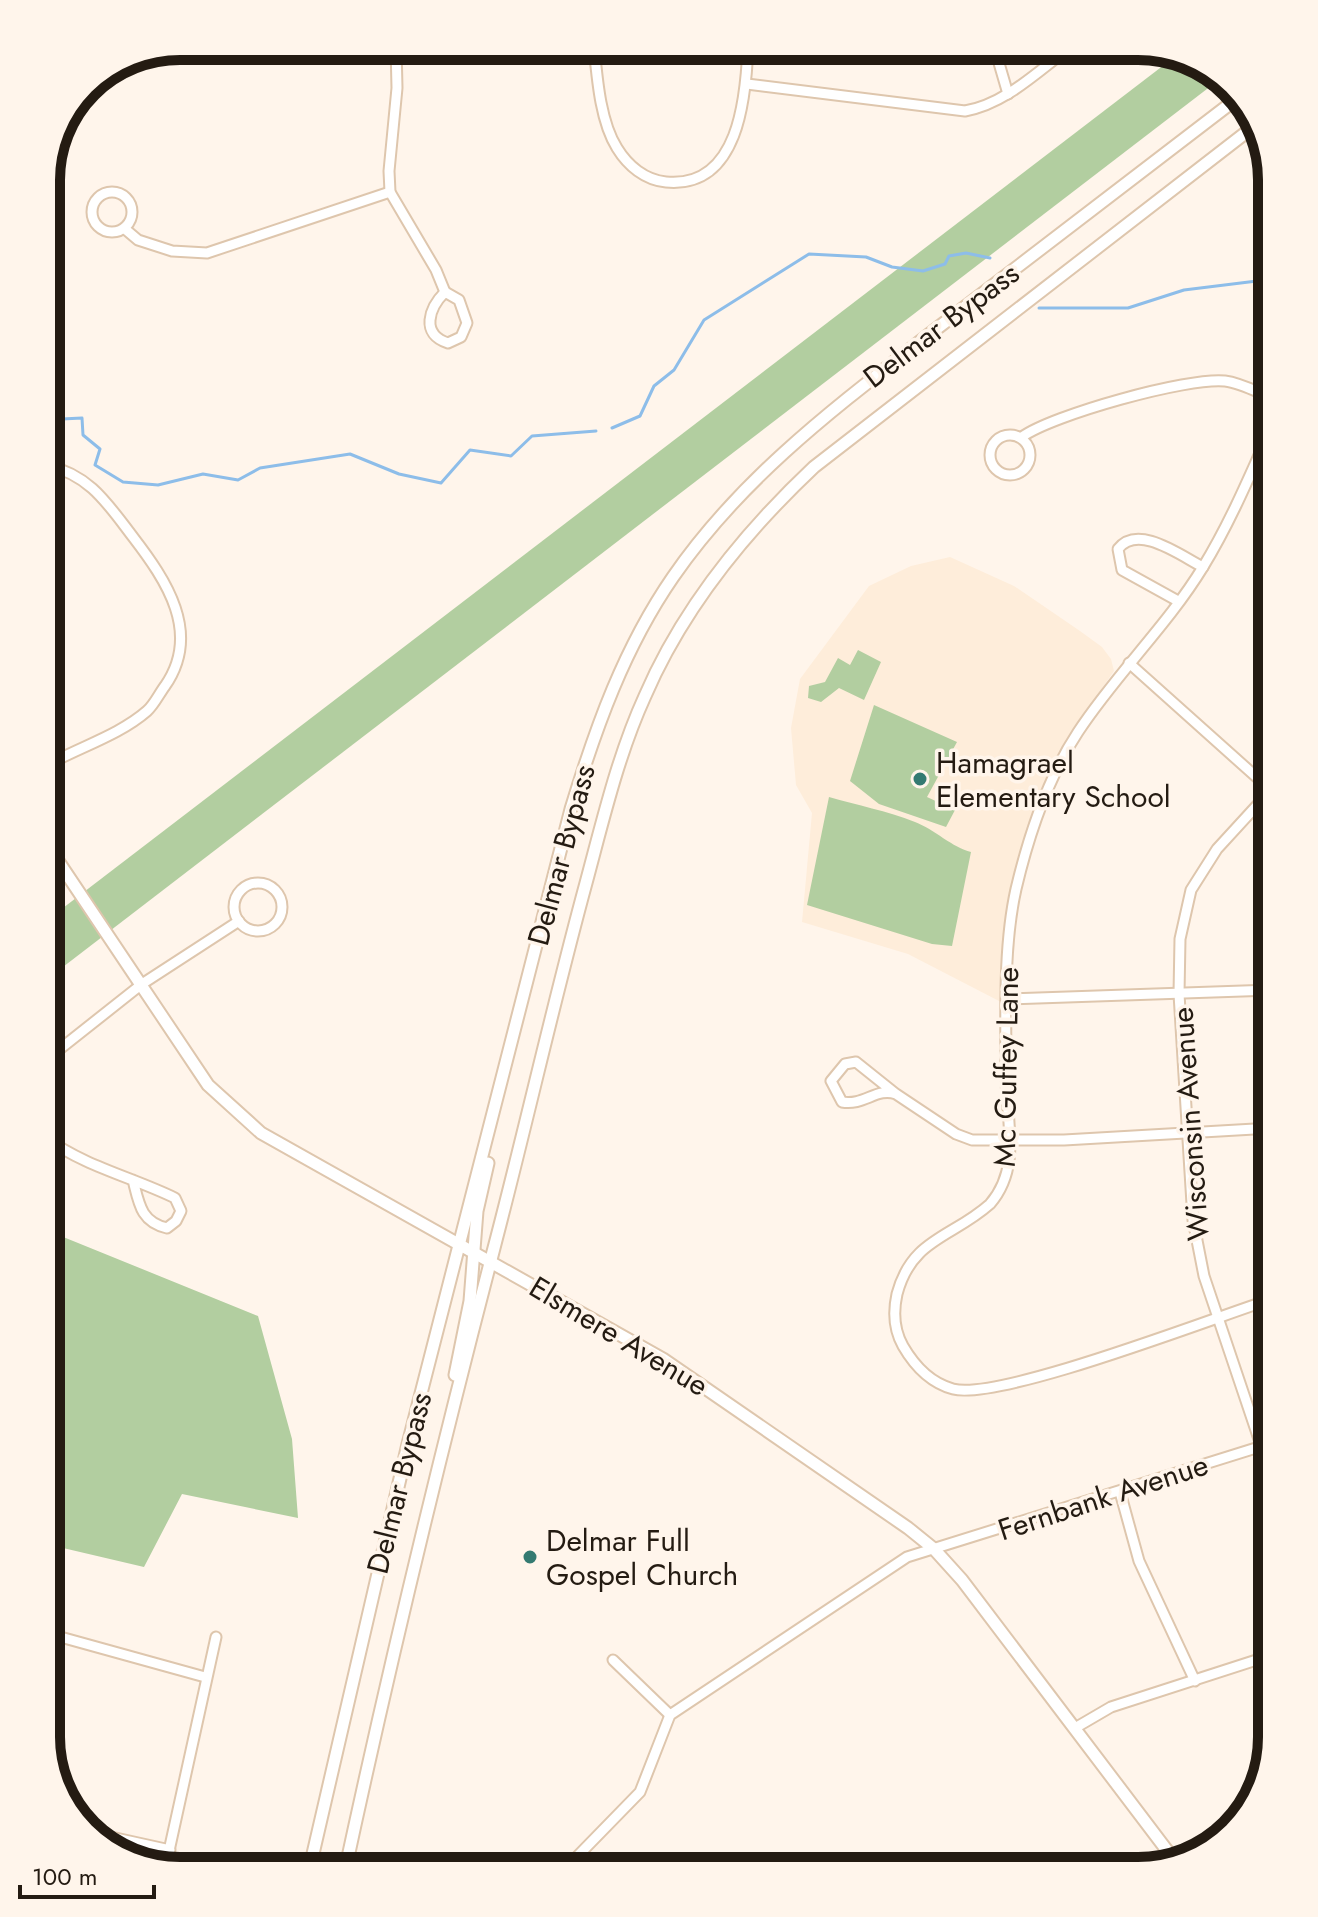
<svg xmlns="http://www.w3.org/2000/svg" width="1318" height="1917" font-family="Jost,sans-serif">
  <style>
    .built { fill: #feedda }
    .green { fill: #b2cea0 }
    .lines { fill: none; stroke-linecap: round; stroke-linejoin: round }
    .stream { stroke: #8dbde9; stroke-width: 3 }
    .minor-casing { stroke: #dec6ad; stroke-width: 13 }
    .major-casing { stroke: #dec6ad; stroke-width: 15 }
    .minor { stroke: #fff; stroke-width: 9 }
    .major { stroke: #fff; stroke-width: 11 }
    .poi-dot { fill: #347a71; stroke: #fff5eb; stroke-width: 3 }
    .labels { text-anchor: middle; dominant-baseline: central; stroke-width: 7; stroke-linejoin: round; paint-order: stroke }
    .street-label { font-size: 30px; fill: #241b12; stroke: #fff5eb }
    .poi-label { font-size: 30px; fill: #241b12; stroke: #fff5eb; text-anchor: start }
    .rim { fill: none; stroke: #241b12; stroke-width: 10 }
  </style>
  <rect width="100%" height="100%" fill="#fff5eb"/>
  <!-- built -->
  <polygon class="built" points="950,557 1014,586 1080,631 1102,647 1111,659 1114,671 1066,740 1037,798 1016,868 1007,919 1001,1002 908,954 802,922 812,813 796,785 791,728 800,679 869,586 911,566"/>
  <!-- green -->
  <g class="green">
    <polygon points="1177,55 1205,64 1220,79 46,980 46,921"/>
    <polygon points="858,650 881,662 864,700 839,688 821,702 808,698 809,686 825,682 838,658 850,665"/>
    <polygon points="874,705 957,742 927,797 955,810 946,827 879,804 850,781"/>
    <path d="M829,797C857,805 887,811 915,822C934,829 953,848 971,852L952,946L932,944L807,905Z"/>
    <polygon points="46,1230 258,1316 292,1439 298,1518 182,1494 144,1567 46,1544"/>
  </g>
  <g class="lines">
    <!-- stream -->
    <g class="stream">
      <polyline points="1039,308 1128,308 1184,290 1265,280"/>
      <polyline points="46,414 62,419 82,418 83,435 100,449 95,465 123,482 158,485 203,474 238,480 260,468 350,454 399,474 441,483 470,450 511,456 532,436 596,431"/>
      <polyline points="612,428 640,416 654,386 674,370 704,320 809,254 866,257 892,267 923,271 945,264 949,256 966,253 990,258"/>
    </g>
    <!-- minor casing -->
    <g class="minor-casing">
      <g id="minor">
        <polyline points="396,46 397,88 389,171 390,192 436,270 445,292"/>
        <path d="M594,46C597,77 600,121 617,148C628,166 645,180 666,182C739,189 746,97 748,46"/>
        <polyline points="994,46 1008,94"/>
        <path d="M747,84L965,111C1006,104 1039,70 1072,46"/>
        <circle cx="112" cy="212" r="20"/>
        <polyline points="125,229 138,240 172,251 207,253 390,192"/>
        <path d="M445,292L459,300L467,323L461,337L448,343C420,334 429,308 445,292Z"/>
        <circle cx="1010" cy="455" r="20"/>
        <path d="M1022,437C1052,415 1188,377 1225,381C1241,383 1257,392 1272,398"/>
        <path d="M1178,601L1122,570L1118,549C1138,523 1181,556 1203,567"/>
        <polyline points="1129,663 1272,791"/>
        <path d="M46,730L61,758C89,744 123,732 147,711C154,705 159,694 165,686C202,633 166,580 133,537C107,503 90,475 46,465"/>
        <polyline points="46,768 61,758"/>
        <circle cx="258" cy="907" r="24"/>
        <polyline points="1008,999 1272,990"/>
        <polyline points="46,1060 142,984 239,921"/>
        <path d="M896,1094C877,1087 864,1106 842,1102L831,1081L845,1064L856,1062L896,1094L956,1134L972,1140H1064L1272,1128"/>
        <path d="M46,1138C86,1167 132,1177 175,1198L181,1211L176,1221L167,1228C141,1222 139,1204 133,1180"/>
        <path d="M1272,1299C1213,1318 1000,1401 953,1389C931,1383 914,1365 903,1346C894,1330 893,1312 897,1294C912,1238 952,1238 990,1204C1022,1167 1006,1121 1006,1076C1006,1017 1003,947 1016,889C1029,834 1047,779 1078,732C1116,674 1167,626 1203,567C1230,523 1251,473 1272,426"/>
        <polyline points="1272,1478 1204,1276 1193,1220 1179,994 1180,939 1191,890 1217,849 1272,789"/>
        <polyline points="1120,1492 1139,1561 1195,1681"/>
        <polyline points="46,1633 205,1677"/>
        <polyline points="613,1660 670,1715"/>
        <polyline points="1075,1728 1111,1707 1272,1655"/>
        <polyline points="93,1833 170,1850"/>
        <polyline points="165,1869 216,1637"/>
        <polyline points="563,1871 640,1792 670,1715 907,1557 1272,1443"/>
      </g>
    </g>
    <!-- major casing -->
    <g class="major-casing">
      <g id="major">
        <polyline points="46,843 208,1085 261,1133 663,1359 908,1528 934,1549 962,1580 1175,1861"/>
        <polyline points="455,1375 470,1301 477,1211 488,1163"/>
        <path d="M309,1871L408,1444L571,809C596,727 624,648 673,577C742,477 836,407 931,333C1033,254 1136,176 1239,97"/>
        <path d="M345,1871C390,1662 440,1455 494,1248C526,1126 553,1004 586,883C603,820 618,755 645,696C683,608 745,532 814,467L1257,124"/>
      </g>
    </g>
    <!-- minor -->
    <use href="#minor" class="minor"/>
    <!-- major -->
    <use href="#major" class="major"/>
  </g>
  <!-- markers -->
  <g class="poi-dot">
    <circle cx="920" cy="779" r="8"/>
    <circle cx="530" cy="1557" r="8"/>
  </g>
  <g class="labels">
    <!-- street labels -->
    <g class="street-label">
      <text transform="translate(941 325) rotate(-37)">Delmar Bypass</text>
      <text transform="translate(561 855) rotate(-75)">Delmar Bypass</text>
      <text transform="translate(1006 1067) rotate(-89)">Mc Guffey Lane</text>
      <text transform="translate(1190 1124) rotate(-94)">Wisconsin Avenue</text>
      <text transform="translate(619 1336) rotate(31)">Elsmere Avenue</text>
      <text transform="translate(399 1483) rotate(-76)">Delmar Bypass</text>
      <text transform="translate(1103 1497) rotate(-18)">Fernbank Avenue</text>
    </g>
    <!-- poi labels -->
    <g class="poi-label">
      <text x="936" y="762">Hamagrael<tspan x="936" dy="34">Elementary School</tspan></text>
      <text x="546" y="1540">Delmar Full<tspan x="546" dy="34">Gospel Church</tspan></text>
    </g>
  </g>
  <!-- crop -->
  <path d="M0 0H1318V1917H0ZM180 60H1138A120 120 0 0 1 1258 180V1737A120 120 0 0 1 1138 1857H180A120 120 0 0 1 60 1737V180A120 120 0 0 1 180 60Z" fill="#fff5eb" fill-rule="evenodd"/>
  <path class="rim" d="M180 60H1138A120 120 0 0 1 1258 180V1737A120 120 0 0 1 1138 1857H180A120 120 0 0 1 60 1737V180A120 120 0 0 1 180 60Z"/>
  <!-- scale -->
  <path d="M20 1885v12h134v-12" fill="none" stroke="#241b12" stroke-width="4"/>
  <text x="32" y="1885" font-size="24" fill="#241b12" stroke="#fff5eb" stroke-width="6" paint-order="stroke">100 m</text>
</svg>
